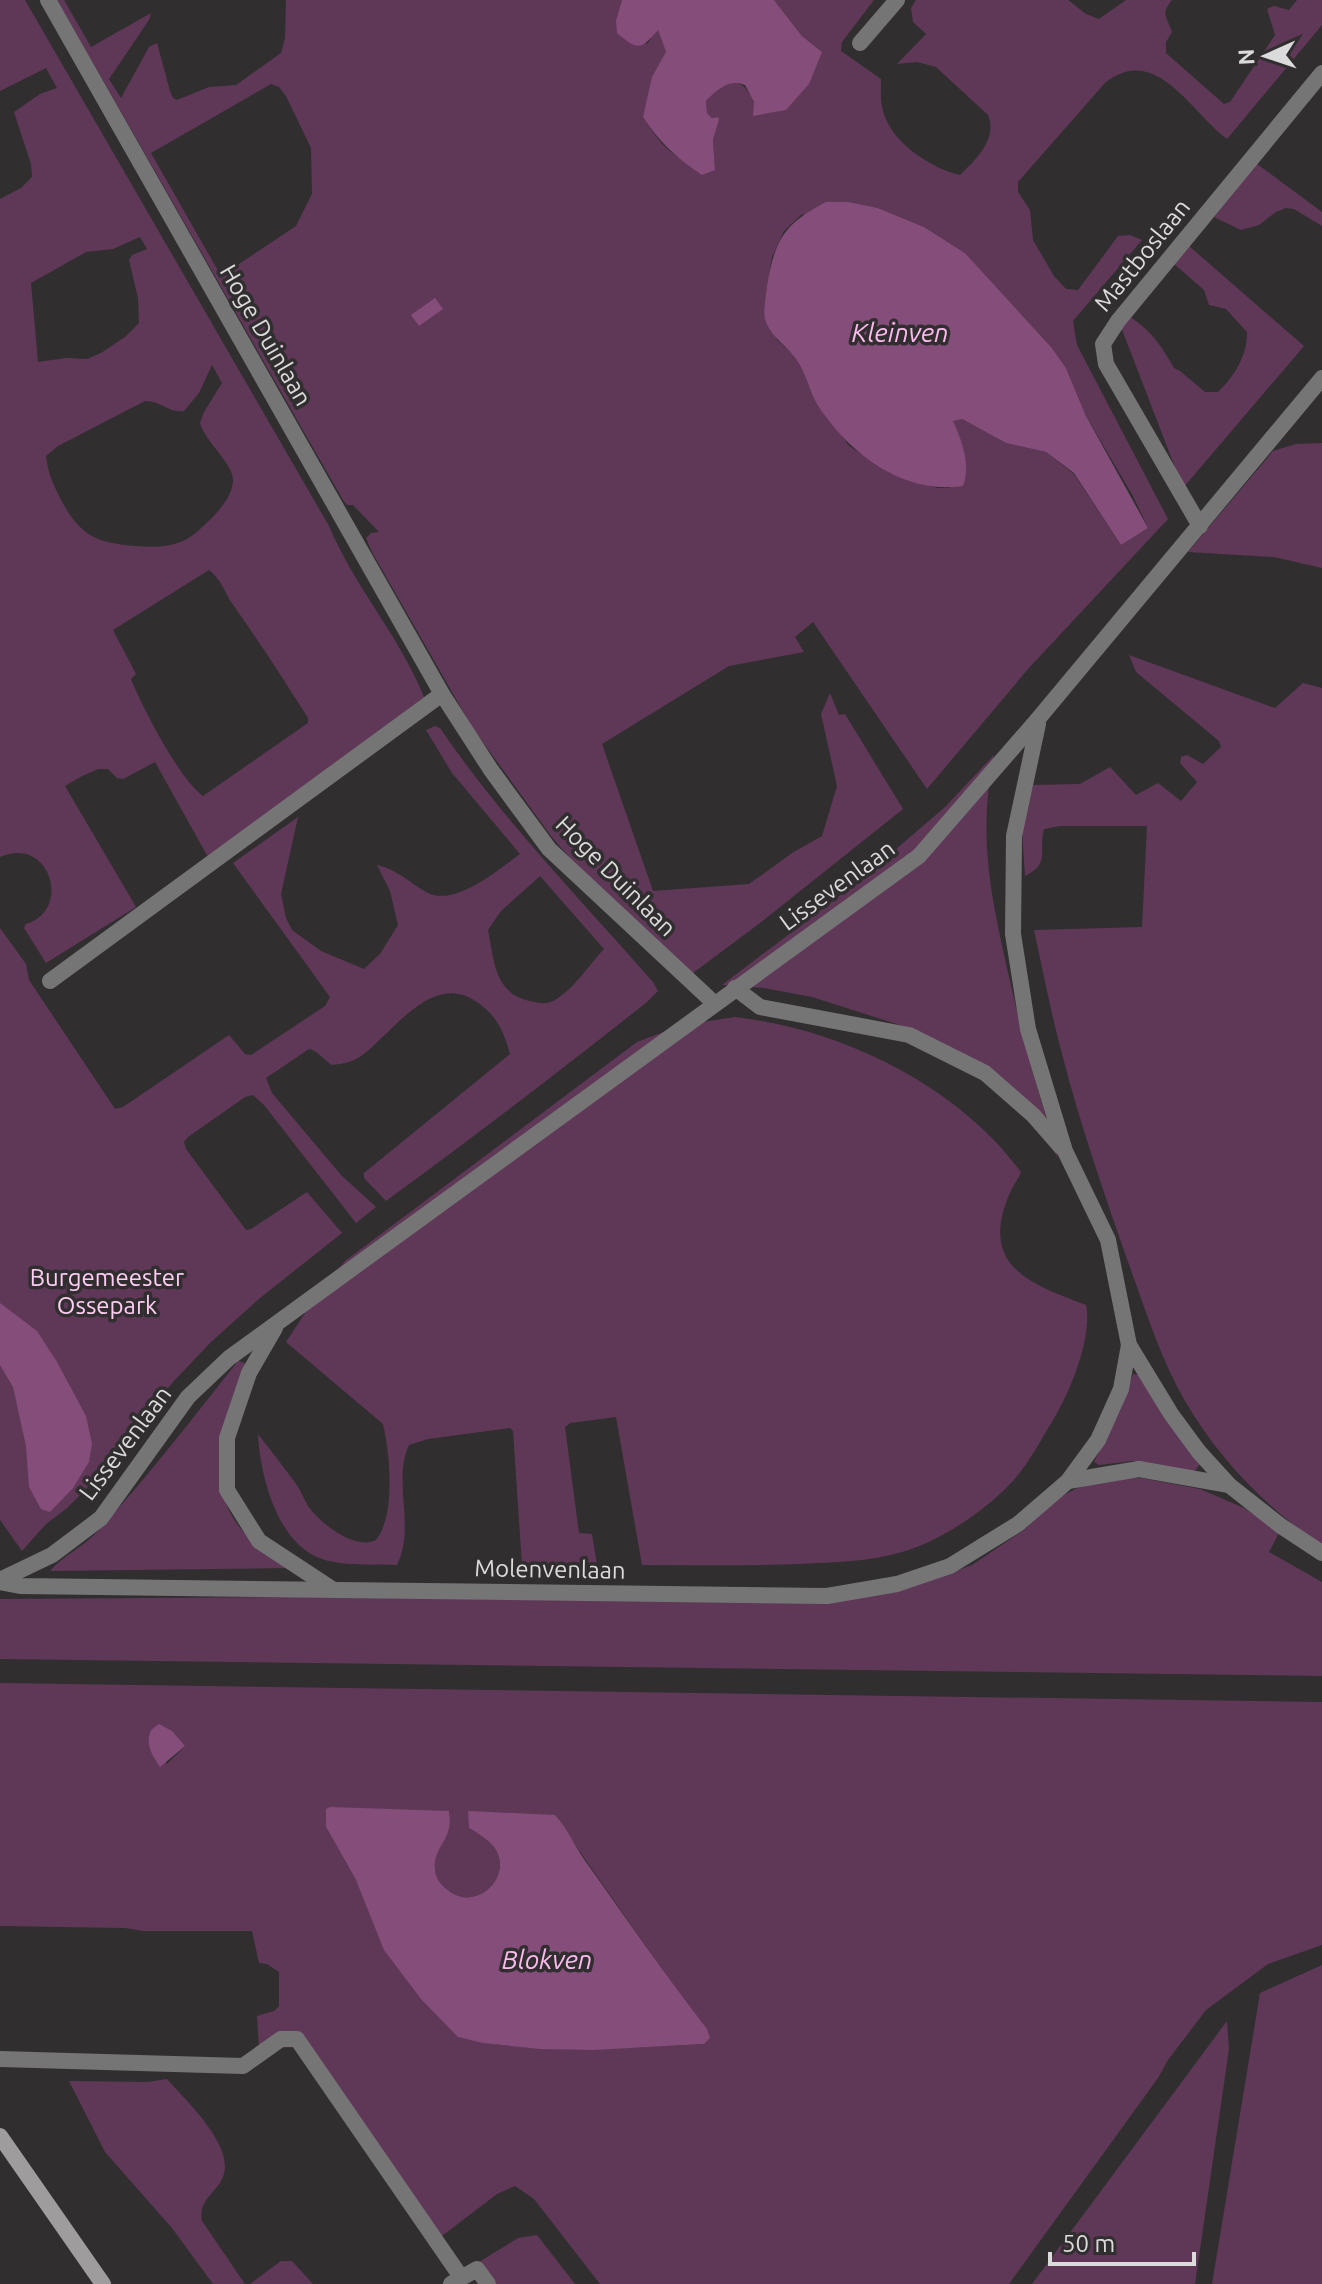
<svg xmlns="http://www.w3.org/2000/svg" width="1322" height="2284" font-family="Ubuntu,sans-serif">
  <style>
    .green { fill: #5f3857; fill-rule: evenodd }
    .water { fill: #854d7a }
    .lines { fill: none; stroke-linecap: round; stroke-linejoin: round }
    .street { stroke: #767576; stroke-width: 16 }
    .secondary { stroke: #9e9c9d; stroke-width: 16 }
    .labels { text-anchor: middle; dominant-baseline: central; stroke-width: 7; stroke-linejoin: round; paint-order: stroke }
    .street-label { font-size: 24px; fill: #dcdbdc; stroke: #312e30 }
    .park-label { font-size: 24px; fill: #ffccf3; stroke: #312e30 }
    .water-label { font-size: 26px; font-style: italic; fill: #fcb9ed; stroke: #312e30 }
  </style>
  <rect width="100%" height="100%" fill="#312e30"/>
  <!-- green -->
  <g class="green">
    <path d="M0,0H25L329,526C354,586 400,637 424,697L208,857L155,762L123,779L117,778L108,769H98L82,776L65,786L136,907L46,963L24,928L26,924C72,911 51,835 0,857V199L21,188L32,177L31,164L14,112L40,94L57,88L46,68L0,91ZM140,237L147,249L132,255L129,260L138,298L139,323L125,337L101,353L87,359L66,358L38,362L31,283L86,252L113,249ZM212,365L222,383L204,412L200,423C206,443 234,464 233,481C232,496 221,508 212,518C203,526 194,536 183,541C167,548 152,547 135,546C93,543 78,533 59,496C52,481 48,473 46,456L58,446L145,401C162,401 168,413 184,411L199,393ZM209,570C222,580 225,594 234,606C260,643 284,680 308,718V723L203,796C180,780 142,707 131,679L136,674L113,630Z"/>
    <path d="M57,0H64L91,47L151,13L149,20L109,79L121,98L149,47L157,43L170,91L173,98L177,100L209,87L236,85L281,53L285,38L286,0H622L616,20L647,44L658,29L666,52L643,117C668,155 672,157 715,169L713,140L719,120L717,117L712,118L707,113L706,101C727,80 739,72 754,102L822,52L802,36L774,0H874L842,42L841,51L881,79C881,89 880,101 883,111C891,142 930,168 960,175C976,159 998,139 988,115L936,67L917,62L897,64L926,34L913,22L911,8L916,0H1068L1086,14L1099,19L1126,0H1172C1160,15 1167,16 1172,32L1166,42V53L1224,104L1230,102L1275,35L1267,9L1274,6L1289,10L1297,0H1322V25L1227,139C1191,113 1155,41 1104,84L1018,182V192L1030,210L1033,240L1054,276L1066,289L1078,290L1118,236L1130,235L1142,240L1073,321L1077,345L1168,519L1028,669L927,789L813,622L795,637L804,652L729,666L602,744L653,891L749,884L792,853L822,836L837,786L821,714L830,693L839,715L845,714L903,809L760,923L693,973L638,938L551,836L472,727L372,552L366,538L371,533L379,532L353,505H347L343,500ZM271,84L279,87L286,96L311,148L312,194L296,226L221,276L151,153ZM849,202L878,208L924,227L965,253L1052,348L1066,368L1086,416L1133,496L1148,528L1121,545L1074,474L1046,452L1006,443L962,419L957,418L953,421L964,451L950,488H938L889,473L848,445L797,358L777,340L764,307L772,257L784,231L801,215Z"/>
    <polygon points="1257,164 1322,212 1322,226 1294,209 1286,208 1276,212 1259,225 1241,230 1214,217"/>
    <path d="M1189,246L1304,346L1183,488L1121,327L1130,317C1151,330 1162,347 1174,368L1180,371L1205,392H1218C1234,377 1248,354 1247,332L1226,309L1209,305L1204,290L1173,263Z"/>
    <polygon points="1322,443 1322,568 1274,557 1188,552 1273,451 1296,444"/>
    <path d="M1129,655L1275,708L1303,683L1322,688V1545C1267,1509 1219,1459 1185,1401C1160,1358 1145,1308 1128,1262C1104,1193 1080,1124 1062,1054C1051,1013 1043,971 1034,930L1142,927L1147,826H1060L1044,829C1038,852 1051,863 1025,876L1022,830L1033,785L1080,784L1110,767L1136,795L1158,783L1181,801L1197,782L1180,763L1181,757L1187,755L1203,764L1221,747L1219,741L1136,672Z"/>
    <path d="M435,726L440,728C502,819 580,899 653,982L658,991L647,1002C561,1070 475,1136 386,1201L364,1178V1173L510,1054C503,1029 496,1014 474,1000C430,973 392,1034 361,1056C353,1062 342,1064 332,1065C324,1060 317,1050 309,1049L266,1078L272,1093L341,1175L376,1207L356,1223L264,1105L253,1095L245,1097L188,1137L184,1142L186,1149L246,1230L251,1229L307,1192L342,1233L260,1298L211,1342L173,1382L87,1488L67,1508L46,1524L22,1551L0,1520V928L26,964L29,980L115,1109L123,1107L229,1035L245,1054L251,1055L325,1006L330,997L233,863L298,817L281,894L286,918L292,930L321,951L364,969L380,954L398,925L390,891L377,865C396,869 409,882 426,892C454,908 498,870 520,854L452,773L426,730ZM540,876L604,949C589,965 574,989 555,1000C546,1005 539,1003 530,1001C494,994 494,959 488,930L501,911Z"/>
    <path d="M994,755C978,834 990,891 1007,968C1021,1032 1039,1095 1058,1158L1036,1122L1015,1100L903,1026L812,997L764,988L722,985L859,881L945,807Z"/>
    <path d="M735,1017C829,1028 926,1071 993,1139C1003,1149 1012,1161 1021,1172C1018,1180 1012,1187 1009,1195C979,1267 1031,1284 1086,1305C1093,1339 1068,1397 1050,1425C1038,1445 1026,1468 1009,1485C982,1513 940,1541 902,1552C869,1562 834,1562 800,1564C747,1566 695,1565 642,1565L616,1417L570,1423L565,1427L579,1533L592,1534L597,1565H522L513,1431L510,1428L428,1439L409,1445C392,1482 416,1527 397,1565C372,1564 340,1567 317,1557C276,1539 260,1474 258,1434C271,1451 284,1467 296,1484C301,1491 304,1499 308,1506C320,1523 355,1551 376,1540C396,1515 390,1453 383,1424L286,1342L318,1293L345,1261L637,1042L682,1025Z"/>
    <path d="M238,1361L245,1363C212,1451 196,1511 287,1568L50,1571C64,1555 83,1547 97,1532C147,1478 192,1419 238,1361Z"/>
    <polygon points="1133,1374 1140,1375 1163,1417 1200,1464 1194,1472 1132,1461 1099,1465 1094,1462 1121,1409"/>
    <polygon points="1141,1478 1200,1489 1244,1508 1280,1531 1269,1552 1322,1582 1322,1676 0,1659 0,1599 299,1597 824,1603 932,1580 972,1565 1024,1530 1057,1499 1075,1489 1100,1479"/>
    <path d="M0,1683L1322,1702V1945L1268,1964L1206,2010L1168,2060L1158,2078L1009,2284H600L534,2199L515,2186L497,2194L438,2239L307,2047L259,2048L257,2016L274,2011L279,2006V1972L267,1964L259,1963L252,1931H143L125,1928L0,1926ZM156,1727L185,1746L167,1764L151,1730ZM449,1811C455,1842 428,1847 436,1875C439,1884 445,1888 452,1893C480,1910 514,1874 494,1847C487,1839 478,1833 469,1828L555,1816L710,2038L704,2044C622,2048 539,2056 458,2037L356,1880L326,1827Z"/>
    <polygon points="1322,1965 1322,2284 1212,2284 1260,1993"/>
    <polygon points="1227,2021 1229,2049 1195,2284 1032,2284"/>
    <path d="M167,2079C187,2102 242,2152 220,2183C210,2197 199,2202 202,2221L245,2284H213L172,2228L105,2152L69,2081L147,2082Z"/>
    <polygon points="537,2235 575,2284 494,2284 479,2262 518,2238"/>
    <polygon points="281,2261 292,2261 313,2284 250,2284"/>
  </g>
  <!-- water -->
  <g class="water">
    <path d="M622,0H774L802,36L822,52L809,84L786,110L753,116L754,102L745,85C729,78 717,90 706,101L707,113L712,118L718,117L719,120L713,140L715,170L702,175C677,158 660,143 643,117L652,77L666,52L658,30C641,50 638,51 617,33L616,20Z"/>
    <path d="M826,202H849L878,208L924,227L965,253L1052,348L1066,368L1086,416L1148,528L1121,545L1074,473L1046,452L1006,443L962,419L953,421C962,441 971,465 963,486C901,495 848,452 817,404C810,392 807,377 800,365C791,348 773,340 766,322C762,311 766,297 767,286C775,239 784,224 826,202Z"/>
    <polygon points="435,298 443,309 419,326 411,315"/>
    <polygon points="0,1303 37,1331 57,1362 86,1416 92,1444 89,1462 73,1488 50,1512 41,1509 29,1487 26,1446 13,1387 0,1365"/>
    <path d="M159,1724L172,1731L185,1746L160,1767C152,1754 145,1745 151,1730Z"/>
    <path d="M330,1807L449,1811C455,1842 429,1847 436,1875C439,1884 445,1888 452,1893C480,1910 514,1874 494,1847C487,1839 478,1833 469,1828L468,1811L555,1815C568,1829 575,1847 586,1862C626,1918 665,1975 707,2029L710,2038L704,2044L593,2050L540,2049L483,2043L458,2037L421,1999L384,1950L356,1880L326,1827V1809Z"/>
  </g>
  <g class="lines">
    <!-- street -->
    <g class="street">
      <polyline points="48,0 442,694 491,770 549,849 714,1003"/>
      <polyline points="860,43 897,0"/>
      <polyline points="1200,526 1106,364 1103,344 1118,321 1322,73"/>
      <polyline points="1038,724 1014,836 1013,934 1028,1029 1065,1151 1108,1240 1129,1345 1171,1414 1199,1452 1229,1485 1281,1526 1322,1553"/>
      <polyline points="50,981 442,694"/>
      <polyline points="735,988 760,1007 909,1035 985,1073 1033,1115 1061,1147"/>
      <polyline points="275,1328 249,1373 227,1438 227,1490 259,1541 332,1589"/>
      <polyline points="1068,1481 1139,1469 1229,1485"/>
      <polyline points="0,1580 52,1555 101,1518 188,1397 229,1358 919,856 1038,719 1322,378"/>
      <polyline points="0,1582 20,1586 827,1596 897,1584 950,1566 1018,1524 1068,1481 1098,1440 1121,1389 1129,1345"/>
      <polyline points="0,2059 243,2066 281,2039 297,2039 461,2277"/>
      <polyline points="451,2284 477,2269 488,2284"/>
    </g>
    <!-- secondary -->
    <polyline class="secondary" points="0,2136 103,2284"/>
  </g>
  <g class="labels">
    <!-- street labels -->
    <g class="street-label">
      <text transform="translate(1142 255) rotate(-51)">Mastboslaan</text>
      <text transform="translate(266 335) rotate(60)">Hoge Duinlaan</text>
      <text transform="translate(616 876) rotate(45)">Hoge Duinlaan</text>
      <text transform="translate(837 885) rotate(-36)">Lissevenlaan</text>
      <text transform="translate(125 1443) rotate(-53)">Lissevenlaan</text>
      <text transform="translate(550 1569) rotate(1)">Molenvenlaan</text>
    </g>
    <!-- park labels -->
    <g class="park-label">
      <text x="107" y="1277">Burgemeester<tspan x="107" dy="28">Ossepark</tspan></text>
    </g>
    <!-- water labels -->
    <g class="water-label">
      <text x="900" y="332">Kleinven</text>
      <text x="547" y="1959">Blokven</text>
    </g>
  </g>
  <!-- north arrow -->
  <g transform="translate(1266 56) rotate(267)" stroke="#312e30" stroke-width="6" paint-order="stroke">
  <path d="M0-6L14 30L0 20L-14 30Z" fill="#dcdbdc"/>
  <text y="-12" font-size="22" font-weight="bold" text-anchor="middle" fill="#dcdbdc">N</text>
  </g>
  <!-- scale -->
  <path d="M1050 2252v12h144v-12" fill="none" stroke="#dcdbdc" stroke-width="4"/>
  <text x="1062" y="2252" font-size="24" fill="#dcdbdc" stroke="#312e30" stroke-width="6" paint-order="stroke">50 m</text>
</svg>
